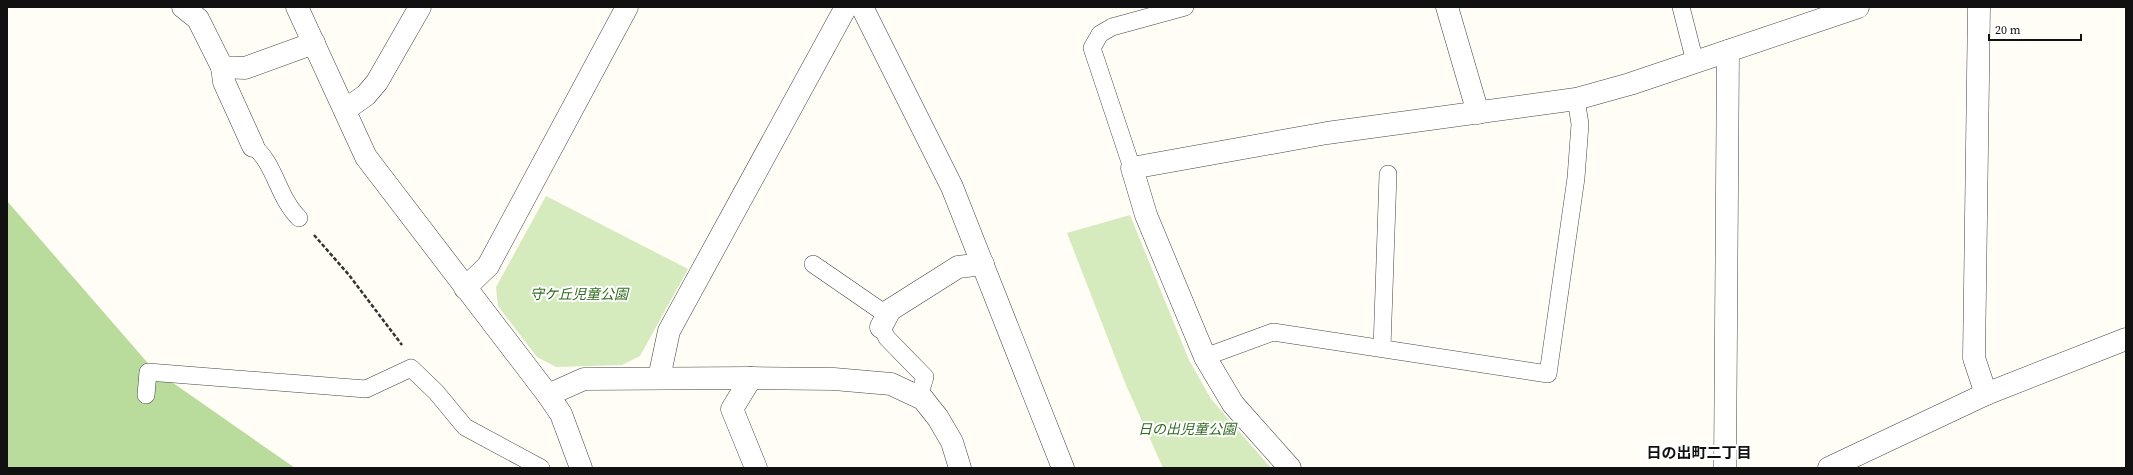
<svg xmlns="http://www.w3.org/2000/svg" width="2133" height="475" font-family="'Source Serif 4','Noto Sans JP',serif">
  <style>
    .green { fill: #d5ebbd }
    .forest { fill: #b9dc9c }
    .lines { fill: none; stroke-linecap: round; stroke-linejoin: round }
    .lane-casing { stroke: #444; stroke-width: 18 }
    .street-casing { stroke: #444; stroke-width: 23 }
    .path { stroke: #333; stroke-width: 2.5; stroke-dasharray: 4 2; stroke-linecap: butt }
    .lane { stroke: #fff; stroke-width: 17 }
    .street { stroke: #fff; stroke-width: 22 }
    .labels { text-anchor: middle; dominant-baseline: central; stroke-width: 4; stroke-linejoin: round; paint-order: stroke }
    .park-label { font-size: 14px; font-style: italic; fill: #2f6b1f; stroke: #fff }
    .neighbourhood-label { font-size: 15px; font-weight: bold; fill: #111; stroke: #fff }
  </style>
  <rect width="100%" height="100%" fill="#fffdf5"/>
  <!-- green -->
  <g class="green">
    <polygon points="546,196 688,269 640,356 622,365 556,367 537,357 498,306 496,287"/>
    <polygon points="1130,215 1189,360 1211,399 1271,468 1163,468 1126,385 1067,233"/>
  </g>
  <!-- forest -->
  <polygon class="forest" points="7,201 153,369 295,468 7,468"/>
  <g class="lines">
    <!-- lane casing -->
    <g class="lane-casing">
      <g id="lane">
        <polyline points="1681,7 1695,62"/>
        <path d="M253,146C275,163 278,198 299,218"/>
        <polyline points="1132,168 1092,48 1100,34 1112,27 1185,7"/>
        <polyline points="813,264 887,315"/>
        <polyline points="881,327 887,338 925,377 919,397"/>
        <polyline points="1382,348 1388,174"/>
        <polyline points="1205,357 1273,332 1548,374 1576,178 1580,124 1576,99"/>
        <polyline points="146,395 148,372 366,389 411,368 436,392 465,427 541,468"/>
      </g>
    </g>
    <!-- street casing -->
    <g class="street-casing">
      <g id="street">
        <polyline points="183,7 198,19 222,67 245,68 314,43"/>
        <polyline points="297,7 366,157 548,395 561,414 581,468"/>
        <polyline points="862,7 952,187 1063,468"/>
        <polyline points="1447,7 1478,113"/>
        <polyline points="1979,7 1974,358 1986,394"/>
        <polyline points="222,67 224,82 253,146"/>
        <polyline points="345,110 366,95 377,82 420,7"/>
        <polyline points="465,288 488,266 627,7"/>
        <polyline points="881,327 890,310 958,267 983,264"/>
        <polyline points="659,378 669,331 846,7"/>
        <polyline points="751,378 732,409 756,468"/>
        <polyline points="548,395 584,379 751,378 834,379 891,384 923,399 938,418 952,442 960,468"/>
        <polyline points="1290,468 1233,404 1205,357 1146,215 1132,168 1327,133 1576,99 1630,84 1858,7"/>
        <polyline points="1725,468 1728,51"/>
        <polyline points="1829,468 1986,394 2126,339"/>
      </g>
    </g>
    <!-- path -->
    <polyline class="path" points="314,235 349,275 402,345"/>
    <!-- lane -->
    <use href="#lane" class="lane"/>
    <!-- street -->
    <use href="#street" class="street"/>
  </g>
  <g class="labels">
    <!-- park labels -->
    <g class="park-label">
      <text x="579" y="294">守ケ丘児童公園</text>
      <text x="1187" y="429">日の出児童公園</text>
    </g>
    <!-- neighbourhood labels -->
    <g class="neighbourhood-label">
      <text x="1699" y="452">日の出町二丁目</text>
    </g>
  </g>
  <!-- border -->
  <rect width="2133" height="475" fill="none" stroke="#111111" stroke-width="16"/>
  <!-- scale -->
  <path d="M1989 34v6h92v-6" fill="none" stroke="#111111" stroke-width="2"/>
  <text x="1995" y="34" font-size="12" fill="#111111" stroke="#ffffff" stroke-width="3" paint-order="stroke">20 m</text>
</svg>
